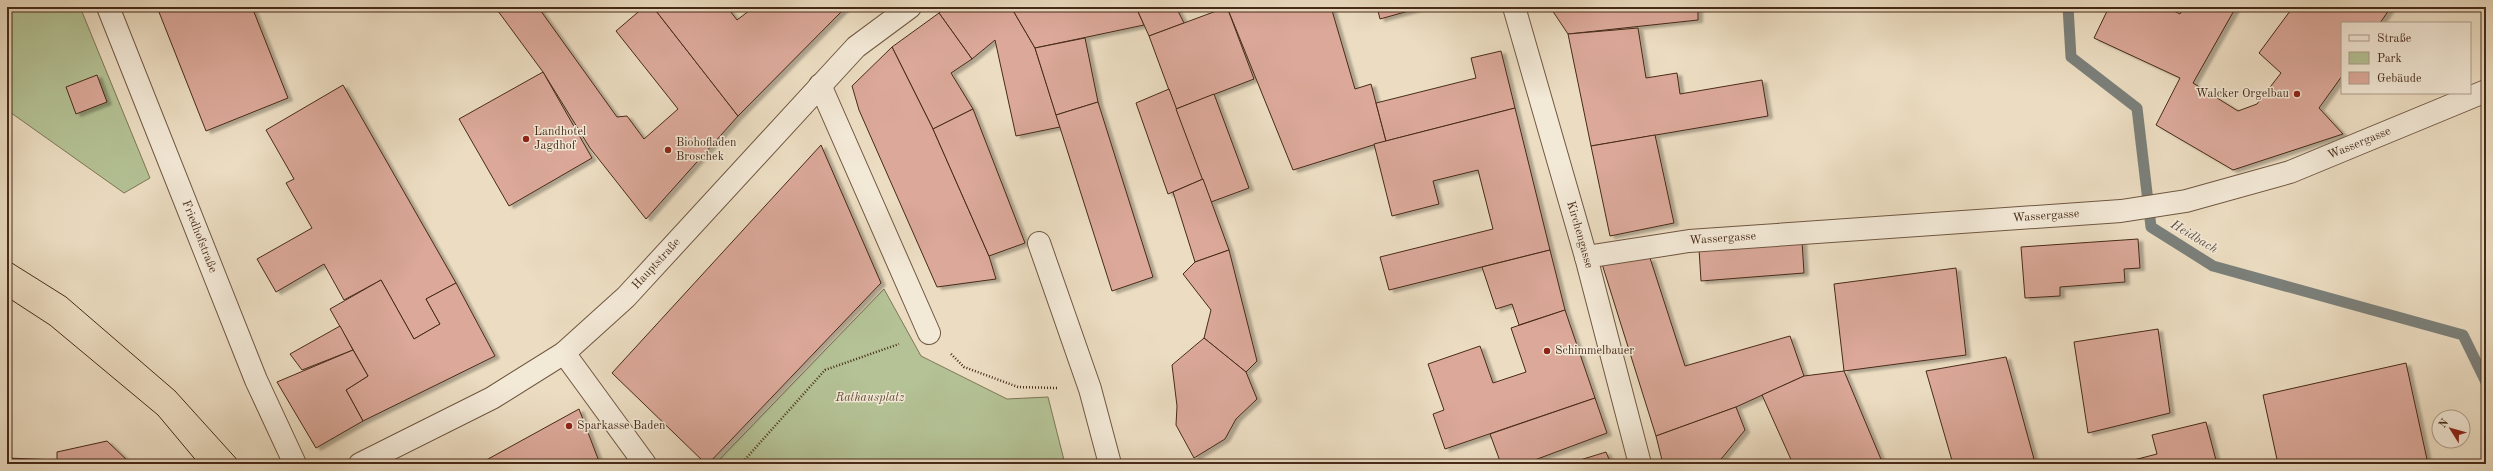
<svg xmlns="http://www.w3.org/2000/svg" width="2493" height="471" font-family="'Old Standard TT',serif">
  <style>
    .green { fill: #b4c295; stroke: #7e7656 }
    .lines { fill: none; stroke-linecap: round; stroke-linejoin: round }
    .stream { stroke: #7b807b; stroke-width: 11 }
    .building { fill: #dba899; stroke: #472a18; filter: url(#shadow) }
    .minor-casing { stroke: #705742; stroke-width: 24 }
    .path { stroke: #472a18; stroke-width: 2.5; stroke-dasharray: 1 2; stroke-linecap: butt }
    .minor { stroke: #f3e9d7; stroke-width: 22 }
    .tram { stroke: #472a18; stroke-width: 1 }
    .poi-dot { fill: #8f2418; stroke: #f3e9d7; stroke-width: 1.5 }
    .labels { text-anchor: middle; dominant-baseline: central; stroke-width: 3; stroke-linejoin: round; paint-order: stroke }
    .poi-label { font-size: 12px; fill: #472a18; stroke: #f3e9d7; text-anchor: start }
    .street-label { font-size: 12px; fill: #472a18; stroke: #f3e9d7 }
    .park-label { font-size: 12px; font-style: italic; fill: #5d4831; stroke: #f3e9d7 }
    .water-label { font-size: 13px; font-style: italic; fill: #5c4e41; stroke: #f3e9d7 }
  </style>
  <defs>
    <filter id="shadow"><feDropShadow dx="4.5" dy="2.5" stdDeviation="1" flood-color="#0004"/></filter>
  </defs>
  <rect width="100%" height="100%" fill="#ecddc2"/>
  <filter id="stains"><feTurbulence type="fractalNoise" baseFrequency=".005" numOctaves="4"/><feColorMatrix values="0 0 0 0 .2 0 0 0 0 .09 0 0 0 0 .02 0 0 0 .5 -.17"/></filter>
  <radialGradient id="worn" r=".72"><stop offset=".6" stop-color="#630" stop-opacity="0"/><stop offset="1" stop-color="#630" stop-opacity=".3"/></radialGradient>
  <!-- green -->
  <g class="green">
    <polygon points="7,7 80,7 150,178 124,193 7,110"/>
    <polygon points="884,289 921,356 1007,399 1048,397 1065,464 715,464"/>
  </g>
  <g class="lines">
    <!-- stream -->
    <polyline class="stream" points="2068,7 2071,57 2137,108 2151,227 2213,266 2463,335 2486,382"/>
  </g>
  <!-- building -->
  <g class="building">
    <polygon points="157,7 252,7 288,98 206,131"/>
    <polygon points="495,7 538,7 617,117 627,116 644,139 678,109 616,31 644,7 653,7 738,116 646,219 590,148 543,72"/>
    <polygon points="653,7 727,7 737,20 754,7 765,7 770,12 774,7 846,7 738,116"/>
    <polygon points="947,7 1011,7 1035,48 1060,127 1016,136 995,40 972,59 939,13"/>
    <polygon points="1011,7 1136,7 1144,25 1035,48"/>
    <polygon points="1136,7 1176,7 1184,23 1149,36"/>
    <polygon points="1227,7 1254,79 1176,109 1149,36"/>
    <polygon points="1227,7 1331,7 1355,89 1371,84 1386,141 1293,170"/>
    <polygon points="1377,7 1423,7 1380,19"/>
    <polygon points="1550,7 1698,7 1698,20 1568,34"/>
    <polygon points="2109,7 2166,7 2180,14 2183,7 2236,7 2193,83 2238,111 2257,104 2281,73 2259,53 2293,7 2391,7 2380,23 2342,23 2342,76 2319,108 2343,134 2233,170 2156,125 2180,78 2094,38"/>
    <polygon points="939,13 972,59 951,73 973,109 933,129 892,47"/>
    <polygon points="1638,28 1646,78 1677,73 1680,94 1762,80 1768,116 1591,146 1568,34"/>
    <polygon points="1085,38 1098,102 1056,115 1035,48"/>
    <polygon points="892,47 933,129 989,256 996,279 937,287 859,110 852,86"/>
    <polygon points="1501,51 1515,108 1386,141 1376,103 1476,78 1471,58"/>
    <polygon points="543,72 592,158 509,206 459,119"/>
    <polygon points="97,75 107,102 76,114 66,87"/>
    <polygon points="343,85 456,283 426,299 440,324 414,339 381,280 344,300 324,264 276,292 257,259 312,228 286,183 294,179 266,130"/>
    <polygon points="1169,89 1203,179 1168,194 1136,103"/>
    <polygon points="1214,94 1249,188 1211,202 1176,109"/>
    <polygon points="1098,102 1153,277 1112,291 1056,115"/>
    <polygon points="1515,108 1550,250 1389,290 1380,257 1493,229 1478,170 1433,181 1439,204 1392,216 1374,144"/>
    <polygon points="973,109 1025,243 989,256 933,129"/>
    <polygon points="1655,135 1674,223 1610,236 1591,146"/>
    <polygon points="821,145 881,283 708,464 706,464 612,373"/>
    <polygon points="1203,179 1229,250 1195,262 1173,192"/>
    <polygon points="2138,239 2140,268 2124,269 2125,282 2060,287 2060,296 2025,298 2021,247"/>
    <polygon points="1802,241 1804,273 1701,281 1699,249"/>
    <polygon points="1229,250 1257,361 1246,372 1204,338 1211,310 1183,274 1195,262"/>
    <polygon points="1550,250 1565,310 1519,325 1512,304 1496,309 1482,267"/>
    <polygon points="1650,258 1685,366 1790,336 1804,376 1736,407 1656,436 1602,264"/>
    <polygon points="1956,268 1966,355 1844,371 1834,284"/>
    <polygon points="381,280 414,339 440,324 426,299 456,283 495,356 363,421 346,390 368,376 330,309"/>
    <polygon points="1565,310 1595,398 1445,449 1433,414 1444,410 1428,364 1480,346 1493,383 1526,372 1511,328"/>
    <polygon points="340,326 353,350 302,370 290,354"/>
    <polygon points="2158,329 2170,413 2088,433 2074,342"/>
    <polygon points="1204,338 1246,372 1257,399 1236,419 1225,439 1194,458 1176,425 1177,406 1172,365"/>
    <polygon points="353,350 368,376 346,390 363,421 316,448 277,382"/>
    <polygon points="2006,357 2034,459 2016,464 1953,464 1926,371"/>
    <polygon points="2406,363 2428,464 2278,464 2263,395"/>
    <polygon points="1844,371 1883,464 1793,464 1762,395 1804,376"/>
    <polygon points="1595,398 1607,433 1524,464 1501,464 1490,434"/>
    <polygon points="1736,407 1745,430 1717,464 1663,464 1656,436"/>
    <polygon points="579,409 600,464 479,464"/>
    <polygon points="2206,422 2217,464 2118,464 2157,454 2152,435"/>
    <polygon points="107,441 131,464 57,464 57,452"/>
    <polygon points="1606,452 1611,464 1567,464"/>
    <polygon points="7,458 57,460 57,464 7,464"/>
  </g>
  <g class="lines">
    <!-- minor casing -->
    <g class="minor-casing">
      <g id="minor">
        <path id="s1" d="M108,7L256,380L295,464"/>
        <path id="s2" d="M1514,7L1586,257L1640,464"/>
        <polyline points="820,85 929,333"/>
        <polyline points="1039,243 1090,389 1110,464"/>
        <path id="s3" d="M1586,257L1689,241L2121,211L2186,201L2290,172L2486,91"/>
        <polyline points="564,353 645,464"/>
        <path id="s4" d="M360,464L492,398L564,353L626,297L856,47L910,7"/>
      </g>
    </g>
    <!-- path -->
    <g class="path">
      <polyline points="951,354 964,367 1018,387 1057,388"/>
      <polyline points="741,464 825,370 899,344"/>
    </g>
    <!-- minor -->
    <use href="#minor" class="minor"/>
    <!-- tram -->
    <g class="tram">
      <polyline points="7,260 66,297 175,391 241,464"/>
      <polyline points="7,297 50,325 158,415 199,464"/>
    </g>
  </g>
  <!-- markers -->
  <g class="poi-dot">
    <circle cx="2297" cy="94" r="4"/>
    <circle cx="526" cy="139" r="4"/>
    <circle cx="668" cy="150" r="4"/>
    <circle cx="1547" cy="351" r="4"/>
    <circle cx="569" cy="426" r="4"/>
  </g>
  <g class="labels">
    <!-- poi labels -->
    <g class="poi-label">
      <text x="2289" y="94" text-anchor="end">Walcker Orgelbau</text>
      <text x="534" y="132">Landhotel<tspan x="534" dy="14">Jagdhof</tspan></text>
      <text x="676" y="143">Biohofladen<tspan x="676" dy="14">Broschek</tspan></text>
      <text x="1555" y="351">Schimmelbauer</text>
      <text x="577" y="426">Sparkasse Baden</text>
    </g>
    <!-- street labels -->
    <g class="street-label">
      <text stroke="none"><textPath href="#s3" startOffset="786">Wassergasse</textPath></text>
      <text stroke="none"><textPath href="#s3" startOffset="462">Wassergasse</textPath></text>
      <text stroke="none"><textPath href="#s2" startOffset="237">Kirchengasse</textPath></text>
      <text stroke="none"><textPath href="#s1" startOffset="247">Friedhofstraße</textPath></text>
      <text stroke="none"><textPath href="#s3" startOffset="138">Wassergasse</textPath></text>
      <text stroke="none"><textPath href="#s4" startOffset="361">Hauptstraße</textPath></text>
    </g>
    <!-- park labels -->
    <g class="park-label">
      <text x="870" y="398">Rathausplatz</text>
    </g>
    <!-- water labels -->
    <g class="water-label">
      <text transform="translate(2194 237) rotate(31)">Heidbach</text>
    </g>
  </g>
  <!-- margin -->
  <rect width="2493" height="471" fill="none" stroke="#ecddc2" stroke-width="24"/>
  <rect x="8" y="8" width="2477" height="455" fill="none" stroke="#472a18" stroke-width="2"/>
  <rect x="12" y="12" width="2469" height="447" fill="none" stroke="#472a18"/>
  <!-- legend -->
  <rect x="2341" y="22" width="130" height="72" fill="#f3e9d7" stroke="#ae9d8b"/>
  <rect x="2349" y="35" width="20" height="6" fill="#f3e9d7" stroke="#ae9d8b"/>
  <text x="2377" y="42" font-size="12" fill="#472a18">Straße</text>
  <rect x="2349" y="52" width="20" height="12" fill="#b4c295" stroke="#ae9d8b"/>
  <text x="2377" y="62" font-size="12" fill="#472a18">Park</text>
  <rect x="2349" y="72" width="20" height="12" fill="#dba899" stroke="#ae9d8b"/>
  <text x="2377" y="82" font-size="12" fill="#472a18">Gebäude</text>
  <!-- north arrow -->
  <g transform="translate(2451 429) rotate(307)"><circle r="19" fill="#f3e9d7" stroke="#ae9d8b"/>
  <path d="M0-3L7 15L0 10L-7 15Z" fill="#8f2418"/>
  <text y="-6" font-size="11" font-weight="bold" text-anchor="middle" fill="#472a18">N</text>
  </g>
  <rect width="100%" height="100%" filter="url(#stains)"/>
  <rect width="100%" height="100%" fill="url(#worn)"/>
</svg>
